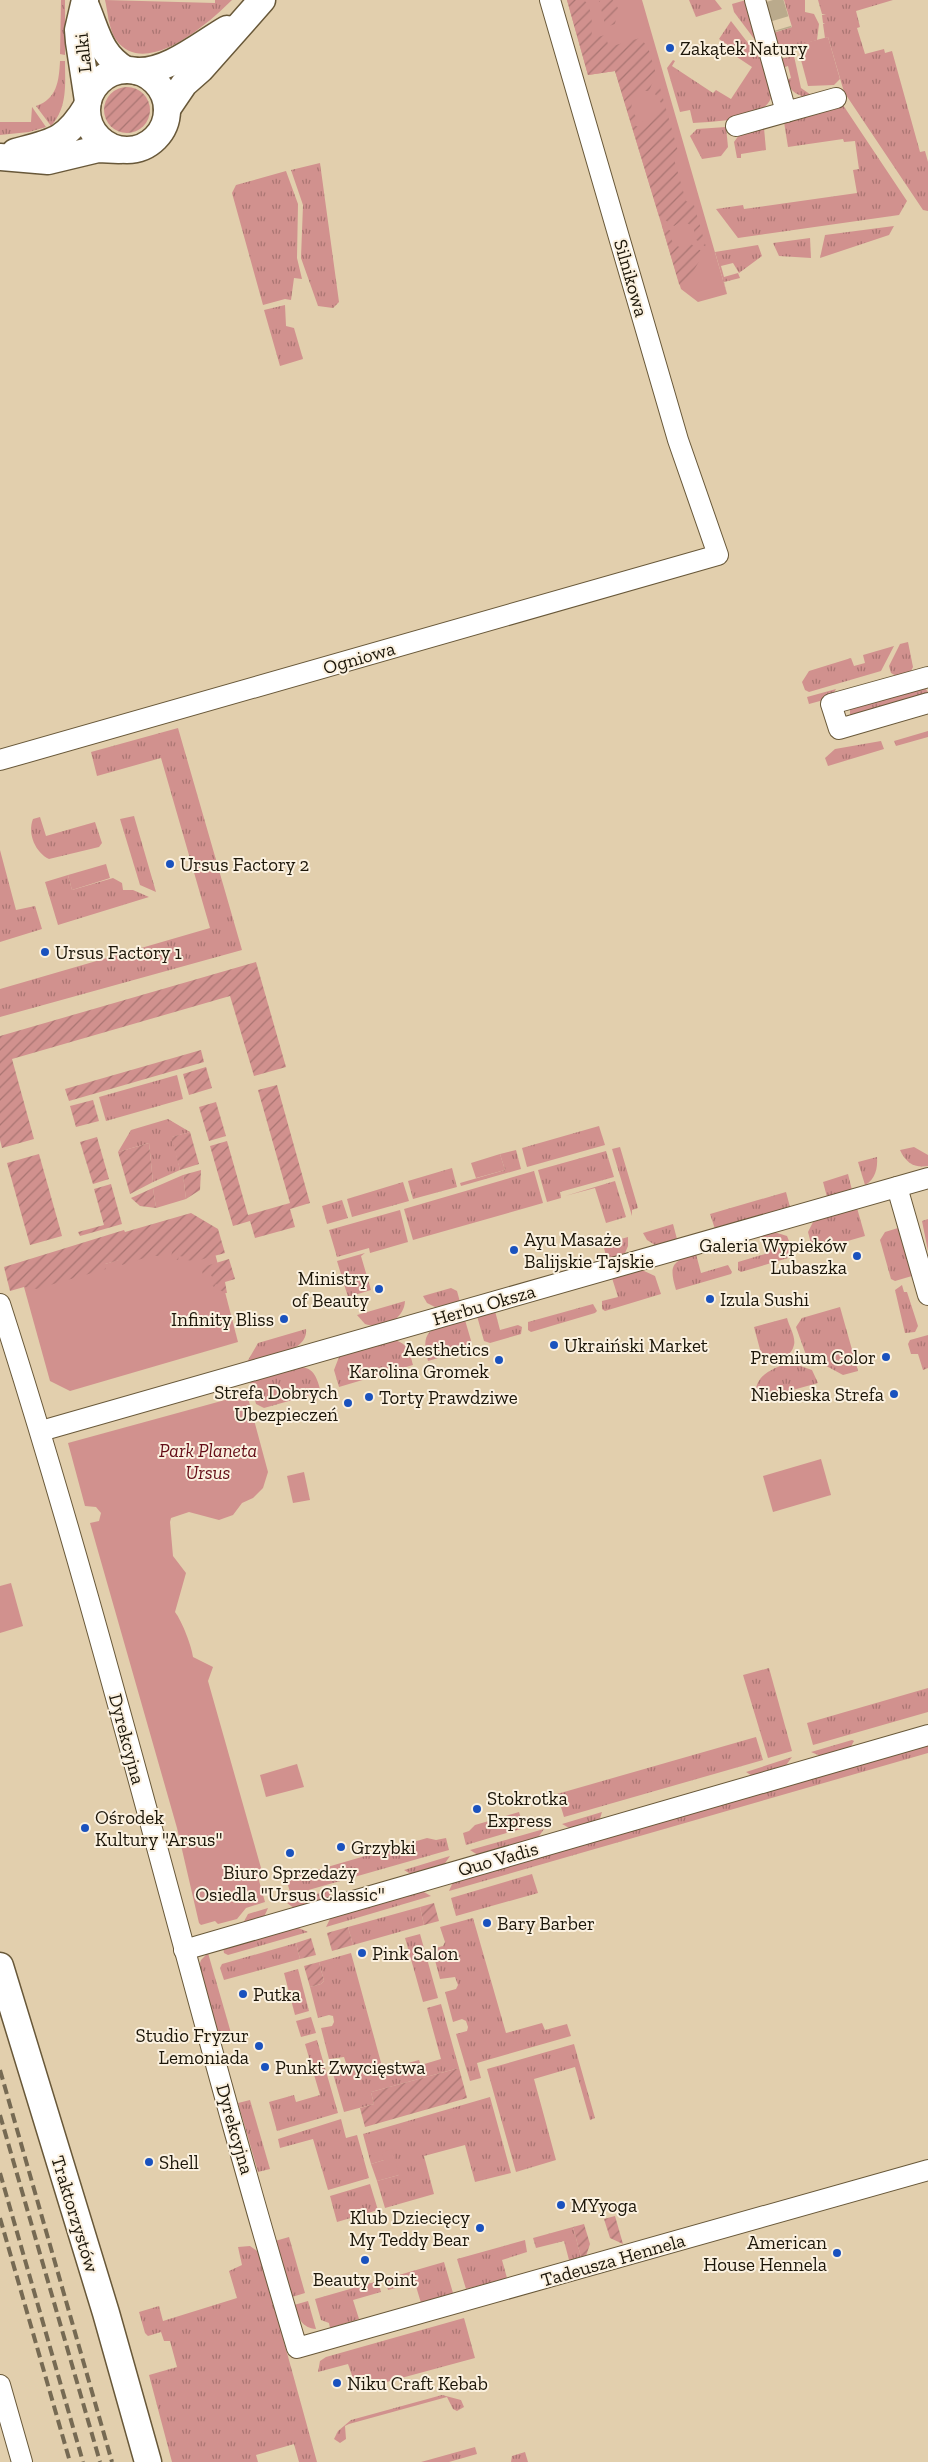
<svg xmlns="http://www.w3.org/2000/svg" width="928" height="2462" font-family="'Zilla Slab',serif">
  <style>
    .grass { fill: url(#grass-tufts) }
    .park { fill: #d1918e }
    .garden { fill: url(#garden-furrows) }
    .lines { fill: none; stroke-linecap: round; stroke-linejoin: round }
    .minor-tunnel { stroke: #baaa8c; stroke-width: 20; stroke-dasharray: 20 10; stroke-linecap: butt }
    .minor-casing { stroke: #685839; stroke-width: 22 }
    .tertiary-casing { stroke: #685839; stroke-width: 29 }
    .minor { stroke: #fff; stroke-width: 20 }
    .tertiary { stroke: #fff; stroke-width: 26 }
    .rail { stroke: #766a53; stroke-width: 4; stroke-dasharray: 10 5; stroke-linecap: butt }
    .poi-dot { fill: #1a52be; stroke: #fbf1e0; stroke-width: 2 }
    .labels { text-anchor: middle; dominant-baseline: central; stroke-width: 4; stroke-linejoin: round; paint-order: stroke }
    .poi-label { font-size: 19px; fill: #1c1609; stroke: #fbf1e0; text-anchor: start }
    .street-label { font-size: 19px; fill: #1c1609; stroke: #fbf1e0 }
    .park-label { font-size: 19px; font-style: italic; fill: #640d17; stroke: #fbf1e0 }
  </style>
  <defs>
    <pattern id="grass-tufts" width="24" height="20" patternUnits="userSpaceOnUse" patternTransform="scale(1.25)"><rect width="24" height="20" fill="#d1918e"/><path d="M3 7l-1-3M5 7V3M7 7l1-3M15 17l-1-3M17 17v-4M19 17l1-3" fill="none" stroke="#a97572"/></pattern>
    <pattern id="garden-furrows" width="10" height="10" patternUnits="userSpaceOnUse" patternTransform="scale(1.25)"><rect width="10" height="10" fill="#d1918e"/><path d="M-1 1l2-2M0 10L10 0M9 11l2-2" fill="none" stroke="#a97572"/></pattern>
  </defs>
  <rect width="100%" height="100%" fill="#e2cfad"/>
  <!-- grass -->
  <g class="grass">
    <polygon points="61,0 65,0 65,55 60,54"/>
    <path d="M105,0L215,3V0H232C210,22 146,79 117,41C109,31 108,13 105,0Z"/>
    <polygon points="689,0 715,0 722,9 696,17"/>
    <polygon points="746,0 758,44 734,12 732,4"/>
    <polygon points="784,0 805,0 805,12 814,14 819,24 817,40 778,51 773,33 792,27"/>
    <polygon points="818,0 893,0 856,11 860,27 857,28 865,54 884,49 885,53 892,51 920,152 925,151 928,162 928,211 923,210 844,92 828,37 825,38 823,24 825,23 823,23 822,15 826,15 822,14"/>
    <path d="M731,21L765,65L771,98C762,121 715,121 693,123L690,110L680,112L667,68L673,60L675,61L672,66L713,93L716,90L731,99L752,67L734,55L737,51L719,39Z"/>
    <path d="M794,56L801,88L814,97C799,97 792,94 786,80L791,78L788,66L782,68L780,59Z"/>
    <path d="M60,61H65C65,84 68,107 51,126L36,106C57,99 59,81 60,61Z"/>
    <polygon points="843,105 907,201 899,215 738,238 716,209 743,205 744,209 857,193 853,170 859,169 855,141 844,142 843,139 788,147 784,122"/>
    <polygon points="32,107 46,127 29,132 0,135 0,122 31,122"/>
    <polygon points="726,127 728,147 721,156 702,159 690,136 697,129"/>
    <polygon points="764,128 766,150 741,154 741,158 737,158 734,142 739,135"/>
    <polygon points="320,163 339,302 333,308 318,306 301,258 303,205 291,170"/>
    <polygon points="286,171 298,204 297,258 302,279 294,278 291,300 285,299 263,305 232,193 236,185"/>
    <polygon points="894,226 889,235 820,258 825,235"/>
    <polygon points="810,238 811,258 779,256 773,243"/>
    <polygon points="758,245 762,256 739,273 733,263 721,266 724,277 738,273 740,278 724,282 727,294 715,252"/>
    <polygon points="285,305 286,326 294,328 303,359 280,366 264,310"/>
    <polygon points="908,642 913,667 910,673 900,678 891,673 889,666 900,644"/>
    <polygon points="894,646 881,671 809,692 805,690 802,682 809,671 851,658 854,666 865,663 863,655"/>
    <polygon points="922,684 928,692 928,697 851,717 850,715 850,706"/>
    <polygon points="836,689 831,698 809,704 807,697"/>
    <polygon points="178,728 242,950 0,1017 0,989 210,928 161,758 97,776 91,752"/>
    <polygon points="928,731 928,737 896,746 894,741"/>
    <polygon points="881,741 884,749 828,766 825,758 835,749"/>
    <polygon points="134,816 156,892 140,885 120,819"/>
    <path d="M40,817L46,836L95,822L102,843L99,847L49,859C36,853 27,834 33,819Z"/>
    <polygon points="0,850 16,910 35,906 42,929 0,942"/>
    <polygon points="68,875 72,890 113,878 122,883 123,890 133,890 149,897 58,925 45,882"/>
    <polygon points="177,1075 183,1099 106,1121 99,1097"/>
    <polygon points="168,1119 190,1132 172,1137 180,1170 153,1182 149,1143 118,1152 131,1130"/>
    <polygon points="599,1126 605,1145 527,1167 522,1148"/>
    <polygon points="620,1147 638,1208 632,1210 632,1216 612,1149"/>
    <path d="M914,1147L928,1155V1166C914,1168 906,1163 900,1150Z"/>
    <polygon points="516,1150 521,1169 461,1186 460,1183 505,1170 500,1154"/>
    <polygon points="606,1151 614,1177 560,1192 561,1198 547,1202 538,1170"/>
    <path d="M877,1157C878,1168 875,1180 865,1185L858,1162Z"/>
    <polygon points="452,1168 457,1187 413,1199 408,1181"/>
    <polygon points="534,1171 543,1203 413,1240 404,1209"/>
    <polygon points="848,1174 852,1190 827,1197 823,1182"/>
    <polygon points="615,1181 626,1217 606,1223 595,1188 565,1196"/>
    <polygon points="403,1182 409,1201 352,1217 347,1199"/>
    <polygon points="786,1192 790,1207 715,1229 710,1214"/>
    <polygon points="342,1200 348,1218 327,1224 322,1206"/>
    <polygon points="857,1208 865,1236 813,1251 808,1232 813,1222"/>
    <polygon points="400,1210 408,1242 370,1253 369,1248 337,1257 329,1230"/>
    <polygon points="928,1219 928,1251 922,1221"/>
    <polygon points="673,1224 677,1239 655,1245 647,1240 643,1233"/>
    <polygon points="898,1228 912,1276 895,1281 891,1279 880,1240 885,1232"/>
    <polygon points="774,1232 787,1236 795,1256 741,1272 738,1270 738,1262 765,1254 760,1235"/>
    <polygon points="628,1237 628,1246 625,1253 607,1260 603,1244"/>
    <polygon points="365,1253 361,1256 371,1290 348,1297 337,1261"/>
    <path d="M696,1254L701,1273L728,1265L732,1272L731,1274L676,1290C669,1266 671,1261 696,1254Z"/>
    <polygon points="642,1270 655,1276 661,1294 605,1311 602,1309 602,1301 618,1297 612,1278"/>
    <polygon points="902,1285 904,1292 907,1292 918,1326 915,1332 905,1333 895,1290"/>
    <polygon points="451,1288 457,1291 460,1302 435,1307 427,1303 423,1296"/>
    <path d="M405,1301C404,1320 382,1330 365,1324L357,1315Z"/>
    <polygon points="593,1304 597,1311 595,1313 531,1332 528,1330 528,1322"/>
    <polygon points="840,1307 858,1371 843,1375 806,1355 796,1327 802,1318"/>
    <polygon points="495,1311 500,1330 518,1325 522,1327 521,1334 490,1343 484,1341 477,1316"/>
    <path d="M787,1318C789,1326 796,1337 794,1345C791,1359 772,1366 762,1357L754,1327Z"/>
    <path d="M465,1320L472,1344L469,1349L428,1361C418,1325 437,1328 465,1320Z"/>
    <path d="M306,1329C309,1353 264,1357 247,1362L258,1343Z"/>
    <polygon points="928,1335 928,1368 923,1370 918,1354 911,1354 908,1344 910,1340"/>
    <path d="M394,1340C408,1343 410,1353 413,1365L339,1387L334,1370L339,1357Z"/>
    <path d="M789,1362L812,1370L818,1383L757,1400C751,1376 771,1370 789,1362Z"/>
    <path d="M299,1367C315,1367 317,1379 321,1392L264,1408L256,1404L250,1381Z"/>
    <polygon points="769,1668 792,1751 768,1758 743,1675"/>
    <polygon points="928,1688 928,1712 813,1745 807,1723"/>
    <polygon points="756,1737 763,1760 564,1817 557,1794"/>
    <polygon points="852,1740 854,1741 849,1750 823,1757 811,1752"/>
    <polygon points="928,1744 928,1753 449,1891 453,1882"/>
    <polygon points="792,1757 784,1768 754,1777 746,1772"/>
    <polygon points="519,1812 524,1828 466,1845 463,1833 469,1831 475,1825"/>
    <polygon points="602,1812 599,1822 571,1829 562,1824"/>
    <polygon points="544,1829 537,1839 478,1855 470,1850"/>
    <polygon points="427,1838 436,1840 446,1838 449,1850 291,1895 286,1879"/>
    <polygon points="450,1856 443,1866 414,1876 404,1870"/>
    <polygon points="532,1874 538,1893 456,1916 451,1898"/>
    <polygon points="330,1890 332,1891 327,1901 294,1908 287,1903"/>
    <polygon points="422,1891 431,1896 326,1927 331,1917"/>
    <polygon points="420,1907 424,1925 353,1945 348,1927"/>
    <polygon points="268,1908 264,1917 242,1925 248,1914"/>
    <polygon points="473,1918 506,2033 542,2023 545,2030 567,2024 571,2036 477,2063 481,2078 470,2081 456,2034 467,2031 468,2027 466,2021 462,2019 453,2022 445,1992 456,1989 458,1985 455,1977 440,1979 432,1949 443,1946 445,1942 440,1927"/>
    <polygon points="296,1927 308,1932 228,1955 224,1953 223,1947"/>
    <polygon points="420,1934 438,1998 423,2002 405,1938"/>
    <polygon points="296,1943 300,1959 224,1980 220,1968 222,1964"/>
    <polygon points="208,1953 231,2033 219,2036 199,1966 201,1960"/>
    <polygon points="351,1953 383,2070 419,2060 421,2065 441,2059 427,2008 441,2004 459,2068 371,2092 374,2104 344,2112 332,2070 344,2066 346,2063 344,2057 329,2059 321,2028 332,2026 334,2022 333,2016 329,2015 318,2018 310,1987 321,1984 324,1981 319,1962"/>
    <polygon points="298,1969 309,2011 295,2015 284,1973"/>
    <polygon points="311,2017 316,2033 301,2037 296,2021"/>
    <polygon points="317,2040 338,2113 277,2131 269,2102 294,2095 296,2102 320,2095 305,2044"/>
    <polygon points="574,2044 595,2118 590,2120 575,2067 534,2079 556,2160 516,2172 487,2069"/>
    <polygon points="490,2097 511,2173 475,2182 465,2145 424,2156 434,2194 385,2208 377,2181 399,2175 384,2160 371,2164 363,2134"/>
    <polygon points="250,2100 270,2169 258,2172 238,2103"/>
    <polygon points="341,2119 346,2138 357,2135 369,2178 328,2190 313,2139 280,2148 278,2139"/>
    <polygon points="370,2184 378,2210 337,2222 330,2196"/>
    <polygon points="573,2227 581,2257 569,2260 564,2241 536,2248 533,2238"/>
    <polygon points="289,2237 305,2293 292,2297 275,2241"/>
    <polygon points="525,2240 527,2252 502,2260 507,2278 466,2289 457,2259"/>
    <polygon points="250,2246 257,2251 261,2258 317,2462 299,2462 294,2444 256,2455 258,2462 172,2462 149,2375 177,2367 170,2341 164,2341 161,2332 148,2336 145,2333 139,2312 159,2306 163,2321 237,2298 229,2271 242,2265 238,2247"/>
    <polygon points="444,2262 453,2293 421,2303 415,2283 388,2290 385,2279"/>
    <polygon points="378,2281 381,2292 353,2300 359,2319 330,2328 329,2323 321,2320 315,2299"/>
    <path d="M308,2301L316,2329C302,2328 298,2318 294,2305Z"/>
    <polygon points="464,2318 475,2358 357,2390 348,2364 318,2372 320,2361 326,2357"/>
    <polygon points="442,2395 461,2400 464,2407 457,2411 453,2409 447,2397 349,2424 345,2426 346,2439 340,2443 334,2439 338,2431 351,2420"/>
    <polygon points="475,2447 477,2454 449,2462 421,2462"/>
    <polygon points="525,2452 528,2462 511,2462 512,2456"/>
  </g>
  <!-- park -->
  <g class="park">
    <polygon points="567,0 642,0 727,294 698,302 681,289 615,71 588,75"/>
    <polygon points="828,37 840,79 834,85 808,86 797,45"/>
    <polygon points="106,864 110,878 72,890 68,875"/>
    <polygon points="500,1154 505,1170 476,1178 471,1163"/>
    <polygon points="183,1175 186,1199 156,1208 153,1188"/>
    <polygon points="210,1234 238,1342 70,1391 50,1381 24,1287"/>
    <path d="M247,1394L268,1472L263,1488L253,1498L242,1503L233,1515L219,1520L189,1512L171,1518L170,1522L173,1556L186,1573L175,1612C182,1621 192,1647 193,1657L213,1667L208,1681L263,1875L258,1877L265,1902L246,1908L237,1919L218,1924L215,1921L201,1925L199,1923L177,1828L90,1523L99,1521L101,1513L96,1507L85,1506L68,1443Z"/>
    <polygon points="821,1459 831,1495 773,1512 763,1476"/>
    <polygon points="304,1472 310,1500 293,1503 287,1476"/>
    <polygon points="11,1583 23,1626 0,1633 0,1586"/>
    <polygon points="297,1764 304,1787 266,1797 260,1775"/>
    <polygon points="392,2149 399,2175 377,2181 371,2164 384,2160 382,2152"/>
  </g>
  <!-- garden -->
  <g class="garden">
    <path d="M567,0C572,0 579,0 583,0C593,4 593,31 591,39L605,35L609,47L640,38L648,47L656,74L649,91H641L633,98L631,109L637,118L634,125L641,128L643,121L651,120L659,114L661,103L655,94L659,84L678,151L674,159L686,201L694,205L706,247L695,239L694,230C690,222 682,220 674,226L659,216L615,71L588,75Z"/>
    <polygon points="613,0 618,8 615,24 609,26 605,24 599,1"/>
    <circle cx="127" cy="110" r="23"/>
    <path d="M662,226L671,231C669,240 674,246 683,248L691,244L704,253L683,289L679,284Z"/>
    <polygon points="256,962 286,1067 254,1076 230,996 12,1059 34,1139 2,1148 0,1140 0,1036"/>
    <polygon points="201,1050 204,1062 69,1101 65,1089"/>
    <polygon points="206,1067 212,1088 189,1095 183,1074"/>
    <polygon points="277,1085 310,1203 290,1209 295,1227 255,1238 250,1221 233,1226 210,1146 227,1141 248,1215 290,1203 258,1090"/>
    <polygon points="93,1100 99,1121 76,1127 70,1106"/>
    <polygon points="216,1102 226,1136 209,1141 199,1107"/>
    <polygon points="190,1132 199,1164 180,1170 171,1137"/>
    <polygon points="97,1137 109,1179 93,1184 80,1142"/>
    <polygon points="149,1143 153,1182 130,1194 118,1152"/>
    <polygon points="39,1154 62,1236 30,1245 7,1163"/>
    <polygon points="201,1170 200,1190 186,1199 183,1175"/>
    <polygon points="111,1184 122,1224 80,1236 78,1232 104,1225 94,1189"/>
    <polygon points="153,1188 156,1208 140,1206 131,1198"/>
    <polygon points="191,1213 218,1229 225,1253 196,1261 185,1260 185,1257 179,1256 178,1260 171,1258 172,1252 163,1251 162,1256 151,1256 122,1265 120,1260 105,1264 106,1269 36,1289 24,1287 10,1291 4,1267 124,1230 125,1232"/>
    <polygon points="229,1259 235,1279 225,1282 227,1293 225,1293 220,1290 221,1287 216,1284 214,1287 209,1283 214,1279 208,1272 203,1276 202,1270 206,1266"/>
    <polygon points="434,1903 439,1921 424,1925 420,1907"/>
    <polygon points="348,1927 353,1945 332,1951 327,1933"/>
    <polygon points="311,1938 316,1955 300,1959 296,1943"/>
    <polygon points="319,1962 324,1981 321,1984 310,1987 304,1966"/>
    <polygon points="459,2068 467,2098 365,2127 360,2108 374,2104 371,2092"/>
    <polygon points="615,2216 623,2244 610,2238 604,2219"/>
    <polygon points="584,2224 590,2244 586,2256 581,2257 573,2227"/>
  </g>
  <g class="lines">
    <!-- minor-tunnel -->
    <polyline class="minor-tunnel" points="773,0 782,30"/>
    <!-- minor casing -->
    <g class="minor-casing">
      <g id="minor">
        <polyline points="755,0 786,112"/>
        <polyline points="736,126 836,98"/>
        <polyline points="928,677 831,704 839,729 928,703"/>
        <polyline points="0,760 718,555 678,440 550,0"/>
        <polyline points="897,1187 928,1295"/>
        <path d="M0,1304C111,1649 193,2002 297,2348L928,2170"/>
        <polyline points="41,1431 928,1178"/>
        <polyline points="184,1950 928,1735"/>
        <polyline points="0,2385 22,2462"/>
      </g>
    </g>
    <!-- tertiary casing -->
    <g class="tertiary-casing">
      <g id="tertiary">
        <polyline points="85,0 78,30 79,42 88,101"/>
        <path d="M85,4C97,31 99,54 126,70"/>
        <circle cx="127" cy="110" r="40"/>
        <path d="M136,71C167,73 201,44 227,29"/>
        <polyline points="167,109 184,84 201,69 262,0"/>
        <path d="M15,152C53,142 66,141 87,106"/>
        <polyline points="0,157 48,161 98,149 119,150"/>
        <polyline points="0,1966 106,2313 148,2462"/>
      </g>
    </g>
    <!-- minor -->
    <use href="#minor" class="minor"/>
    <!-- tertiary -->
    <use href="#tertiary" class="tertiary"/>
    <!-- rail -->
    <g class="rail">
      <polyline points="0,2070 112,2462"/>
      <polyline points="0,2115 100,2462"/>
      <polyline points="0,2173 83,2462"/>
      <polyline points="0,2218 70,2462"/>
    </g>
  </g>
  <!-- markers -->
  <g class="poi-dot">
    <circle cx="670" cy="48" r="5"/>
    <circle cx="170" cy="864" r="5"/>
    <circle cx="45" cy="952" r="5"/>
    <circle cx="514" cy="1250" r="5"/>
    <circle cx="857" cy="1256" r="5"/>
    <circle cx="379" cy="1289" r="5"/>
    <circle cx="710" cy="1299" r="5"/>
    <circle cx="284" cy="1319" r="5"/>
    <circle cx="554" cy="1345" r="5"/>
    <circle cx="886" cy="1357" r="5"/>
    <circle cx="499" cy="1360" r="5"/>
    <circle cx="894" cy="1394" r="5"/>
    <circle cx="369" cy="1397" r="5"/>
    <circle cx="348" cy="1403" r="5"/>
    <circle cx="477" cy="1809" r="5"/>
    <circle cx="85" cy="1828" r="5"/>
    <circle cx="341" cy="1847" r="5"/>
    <circle cx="290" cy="1853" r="5"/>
    <circle cx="487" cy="1923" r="5"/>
    <circle cx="362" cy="1953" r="5"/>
    <circle cx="243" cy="1994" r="5"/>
    <circle cx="259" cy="2046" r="5"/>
    <circle cx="265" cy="2067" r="5"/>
    <circle cx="149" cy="2162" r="5"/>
    <circle cx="561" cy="2205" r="5"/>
    <circle cx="480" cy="2228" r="5"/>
    <circle cx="837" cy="2253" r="5"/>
    <circle cx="365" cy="2260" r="5"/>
    <circle cx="337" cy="2383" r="5"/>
  </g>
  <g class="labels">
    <!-- poi labels -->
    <g class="poi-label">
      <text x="680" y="48">Zakątek Natury</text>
      <text x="180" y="864">Ursus Factory 2</text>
      <text x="55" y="952">Ursus Factory 1</text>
      <text x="524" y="1239">Ayu Masaże<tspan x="524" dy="22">Balijskie Tajskie</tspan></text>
      <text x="847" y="1245" text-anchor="end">Galeria Wypieków<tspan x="847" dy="22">Lubaszka</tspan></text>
      <text x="369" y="1278" text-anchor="end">Ministry<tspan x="369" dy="22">of Beauty</tspan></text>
      <text x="720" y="1299">Izula Sushi</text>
      <text x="274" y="1319" text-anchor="end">Infinity Bliss</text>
      <text x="564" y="1345">Ukraiński Market</text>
      <text x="489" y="1349" text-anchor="end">Aesthetics<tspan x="489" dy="22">Karolina Gromek</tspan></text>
      <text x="876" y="1357" text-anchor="end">Premium Color</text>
      <text x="338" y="1392" text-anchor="end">Strefa Dobrych<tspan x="338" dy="22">Ubezpieczeń</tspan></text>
      <text x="884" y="1394" text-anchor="end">Niebieska Strefa</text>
      <text x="379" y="1397">Torty Prawdziwe</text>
      <text x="487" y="1798">Stokrotka<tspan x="487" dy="22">Express</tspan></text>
      <text x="95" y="1817">Ośrodek<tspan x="95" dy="22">Kultury "Arsus"</tspan></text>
      <text x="351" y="1847">Grzybki</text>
      <text x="290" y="1872" text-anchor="middle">Biuro Sprzedaży<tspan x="290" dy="22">Osiedla "Ursus Classic"</tspan></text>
      <text x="497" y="1923">Bary Barber</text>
      <text x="372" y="1953">Pink Salon</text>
      <text x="253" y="1994">Putka</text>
      <text x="249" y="2035" text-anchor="end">Studio Fryzur<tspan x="249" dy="22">Lemoniada</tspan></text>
      <text x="275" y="2067">Punkt Zwycięstwa</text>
      <text x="159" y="2162">Shell</text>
      <text x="571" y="2205">MYyoga</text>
      <text x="470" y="2217" text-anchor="end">Klub Dziecięcy<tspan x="470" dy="22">My Teddy Bear</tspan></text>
      <text x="827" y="2242" text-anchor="end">American<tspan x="827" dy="22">House Hennela</tspan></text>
      <text x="365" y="2279" text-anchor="middle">Beauty Point</text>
      <text x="347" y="2383">Niku Craft Kebab</text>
    </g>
    <!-- street labels -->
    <g class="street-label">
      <text transform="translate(83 53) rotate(-96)">Lalki</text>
      <text transform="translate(631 278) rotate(74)">Silnikowa</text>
      <text transform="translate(359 658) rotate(-16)">Ogniowa</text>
      <text transform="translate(484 1305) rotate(-16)">Herbu Oksza</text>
      <text transform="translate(127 1739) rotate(75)">Dyrekcyjna</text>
      <text transform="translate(498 1859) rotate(-16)">Quo Vadis</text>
      <text transform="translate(235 2129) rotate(74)">Dyrekcyjna</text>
      <text transform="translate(75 2214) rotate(73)">Traktorzystów</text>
      <text transform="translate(613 2260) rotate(-16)">Tadeusza Hennela</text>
    </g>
    <!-- park labels -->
    <g class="park-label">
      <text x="208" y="1450">Park Planeta<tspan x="208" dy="22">Ursus</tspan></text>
    </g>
  </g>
</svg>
